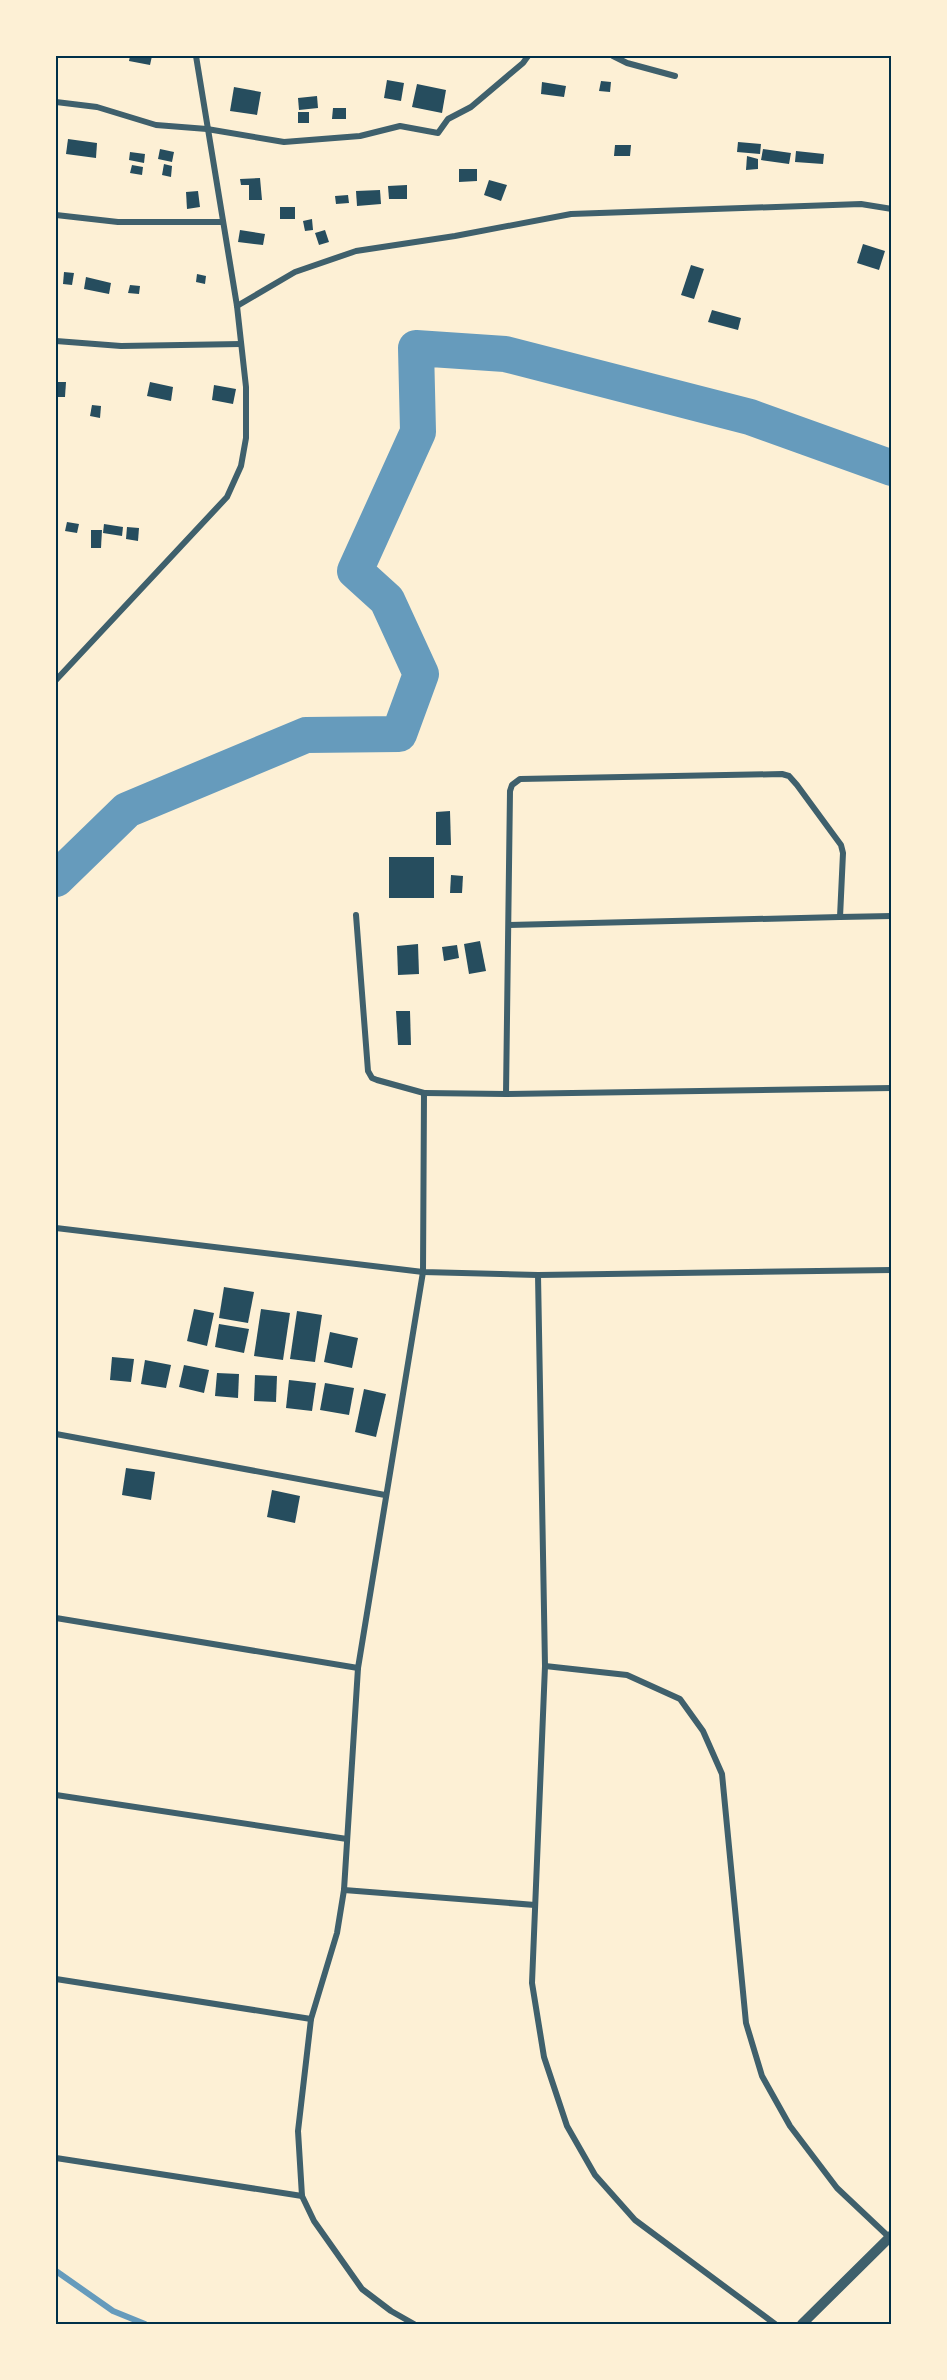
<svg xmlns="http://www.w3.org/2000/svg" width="947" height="2380" font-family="'Open Sans',sans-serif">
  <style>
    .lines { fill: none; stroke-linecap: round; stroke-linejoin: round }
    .stream { stroke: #669bbc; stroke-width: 6 }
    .river { stroke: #669bbc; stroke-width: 36 }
    .building { fill: #264d5e }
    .minor { stroke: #3f606c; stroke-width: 6 }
    .tertiary { stroke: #3f606c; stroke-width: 10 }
    .neatline { fill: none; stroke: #003049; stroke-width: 2 }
  </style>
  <rect width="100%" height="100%" fill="#fdf0d5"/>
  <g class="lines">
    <!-- stream -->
    <g class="stream">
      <polyline points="56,858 63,871"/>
      <polyline points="56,2271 113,2311 145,2324"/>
    </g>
    <!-- river -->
    <polyline class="river" points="56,879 127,810 306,735 399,734 421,674 387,600 355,571 418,432 416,348 505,354 750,417 892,468"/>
  </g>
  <!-- building -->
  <g class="building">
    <polygon points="130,56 152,56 150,65 129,61"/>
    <polygon points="387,80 404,83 401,101 384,98"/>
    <polygon points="601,81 611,82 610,92 599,91"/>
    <polygon points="542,82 566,86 564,97 541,94"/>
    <polygon points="417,84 446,90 442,113 412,107"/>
    <polygon points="234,87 261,92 257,115 230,111"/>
    <polygon points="317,96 318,108 299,110 298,98"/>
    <polygon points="333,108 346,108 346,119 332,119"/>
    <rect x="298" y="112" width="11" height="11"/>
    <polygon points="68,139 97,143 96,158 66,154"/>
    <polygon points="738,142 761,144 760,154 737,152"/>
    <polygon points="615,145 631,145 630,156 614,156"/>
    <polygon points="160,149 174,152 172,162 158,159"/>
    <polygon points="763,149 791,153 789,164 761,160"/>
    <polygon points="796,151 824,154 823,164 795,162"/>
    <polygon points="130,152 145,154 144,163 129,160"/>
    <polygon points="747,156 758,159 758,169 746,170"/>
    <polygon points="164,164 172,166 171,177 162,175"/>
    <polygon points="132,165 143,167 142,175 130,173"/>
    <polygon points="459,169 477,169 477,181 459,182"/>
    <polygon points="260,178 262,200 249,200 249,185 241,185 240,179"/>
    <polygon points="489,180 507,185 501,201 484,195"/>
    <polygon points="407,185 407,199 389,199 388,186"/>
    <polygon points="380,190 381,204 357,206 356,191"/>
    <polygon points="198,191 200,207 187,209 186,192"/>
    <polygon points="348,195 349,203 336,204 335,196"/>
    <rect x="280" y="207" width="15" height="12"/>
    <polygon points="312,219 313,230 305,231 303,221"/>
    <polygon points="240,230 265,234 263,245 238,242"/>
    <polygon points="325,230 329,242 319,245 315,233"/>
    <polygon points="863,244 885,251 879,270 857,263"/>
    <polygon points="691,265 704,269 694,299 681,295"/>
    <polygon points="64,272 74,273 72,285 63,284"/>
    <polygon points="197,274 206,276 205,284 196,282"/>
    <polygon points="86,277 111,283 109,294 84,289"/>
    <polygon points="130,285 140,286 139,294 128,293"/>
    <polygon points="712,310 741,318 738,330 708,322"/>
    <polygon points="56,382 66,382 65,397 56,397"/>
    <polygon points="150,382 173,387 171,401 147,396"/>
    <polygon points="214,385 236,389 233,404 212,400"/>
    <polygon points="92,405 101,406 100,418 90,416"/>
    <polygon points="67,522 79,524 77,533 65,531"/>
    <polygon points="104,524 123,527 122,536 103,533"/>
    <polygon points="127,527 139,528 138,541 126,539"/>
    <polygon points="91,530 102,530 101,548 91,548"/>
    <polygon points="450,811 451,845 436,845 436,812"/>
    <rect x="389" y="857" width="45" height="41"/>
    <polygon points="451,875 463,876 462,893 450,893"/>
    <polygon points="480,941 486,971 469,974 464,944"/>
    <polygon points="418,944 419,974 398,975 397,946"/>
    <polygon points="457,945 459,958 444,961 442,947"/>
    <polygon points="396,1011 410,1011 411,1045 398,1045"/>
    <polygon points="224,1287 254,1292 248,1323 219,1318"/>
    <polygon points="194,1309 214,1313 207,1346 187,1341"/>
    <polygon points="261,1309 290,1313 283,1360 254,1356"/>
    <polygon points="297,1311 322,1315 315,1362 290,1359"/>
    <polygon points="219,1324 249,1329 244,1353 215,1347"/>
    <polygon points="330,1332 358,1338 352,1368 324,1362"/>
    <polygon points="112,1357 134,1359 131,1382 110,1380"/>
    <polygon points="145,1360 171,1365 166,1388 141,1384"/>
    <polygon points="184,1365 209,1370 204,1393 179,1387"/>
    <polygon points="217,1373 239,1374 238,1398 215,1396"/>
    <polygon points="255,1375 277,1376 276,1402 254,1401"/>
    <polygon points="289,1380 316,1383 312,1411 286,1408"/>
    <polygon points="325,1383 354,1388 349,1415 320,1410"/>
    <polygon points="364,1389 386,1394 376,1437 355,1432"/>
    <polygon points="126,1468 155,1472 151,1500 122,1495"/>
    <polygon points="272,1490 300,1496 295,1523 267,1517"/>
  </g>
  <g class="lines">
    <!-- minor -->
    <g class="minor">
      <polyline points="613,56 627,63 675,76"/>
      <polyline points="56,102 97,107 156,125 207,129 284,142 360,136 400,126 438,133 448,119 471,107 523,63 528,56"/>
      <polyline points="56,215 118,222 223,222"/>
      <polyline points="237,306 295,272 356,251 455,236 571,214 861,204 892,209"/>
      <polyline points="56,341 121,346 241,344"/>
      <polyline points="56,680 227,497 241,466 246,438 246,387 237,306 196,56"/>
      <polyline points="356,915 368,1071 372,1078 377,1080 424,1093 423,1272 358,1668 344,1890 337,1933 311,2019 298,2131 302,2196 314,2221 362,2289 391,2311 414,2324"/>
      <polyline points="509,925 840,917"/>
      <polyline points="424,1093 506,1094 892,1088"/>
      <polyline points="506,1094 510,791 512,785 520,779 782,774 789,776 797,785 841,845 843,853 840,917 892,916"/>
      <polyline points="56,1228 423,1272 538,1275 892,1270"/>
      <polyline points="538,1275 545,1666 532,1983 544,2057 567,2126 595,2175 635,2220 775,2324"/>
      <polyline points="56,1434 385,1495"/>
      <polyline points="56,1618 358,1668"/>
      <polyline points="545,1666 627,1675 680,1699 703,1731 722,1774 746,2023 762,2076 790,2126 837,2188 890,2238"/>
      <polyline points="56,1795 347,1839"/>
      <polyline points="344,1890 535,1905"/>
      <polyline points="56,1979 311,2019"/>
      <polyline points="56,2158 302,2196"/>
    </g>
    <!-- tertiary -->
    <polyline class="tertiary" points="802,2324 892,2235"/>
  </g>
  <!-- border -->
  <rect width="947" height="2380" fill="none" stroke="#fdf0d5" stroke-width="114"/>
  <rect x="57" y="57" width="833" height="2266" class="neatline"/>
</svg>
